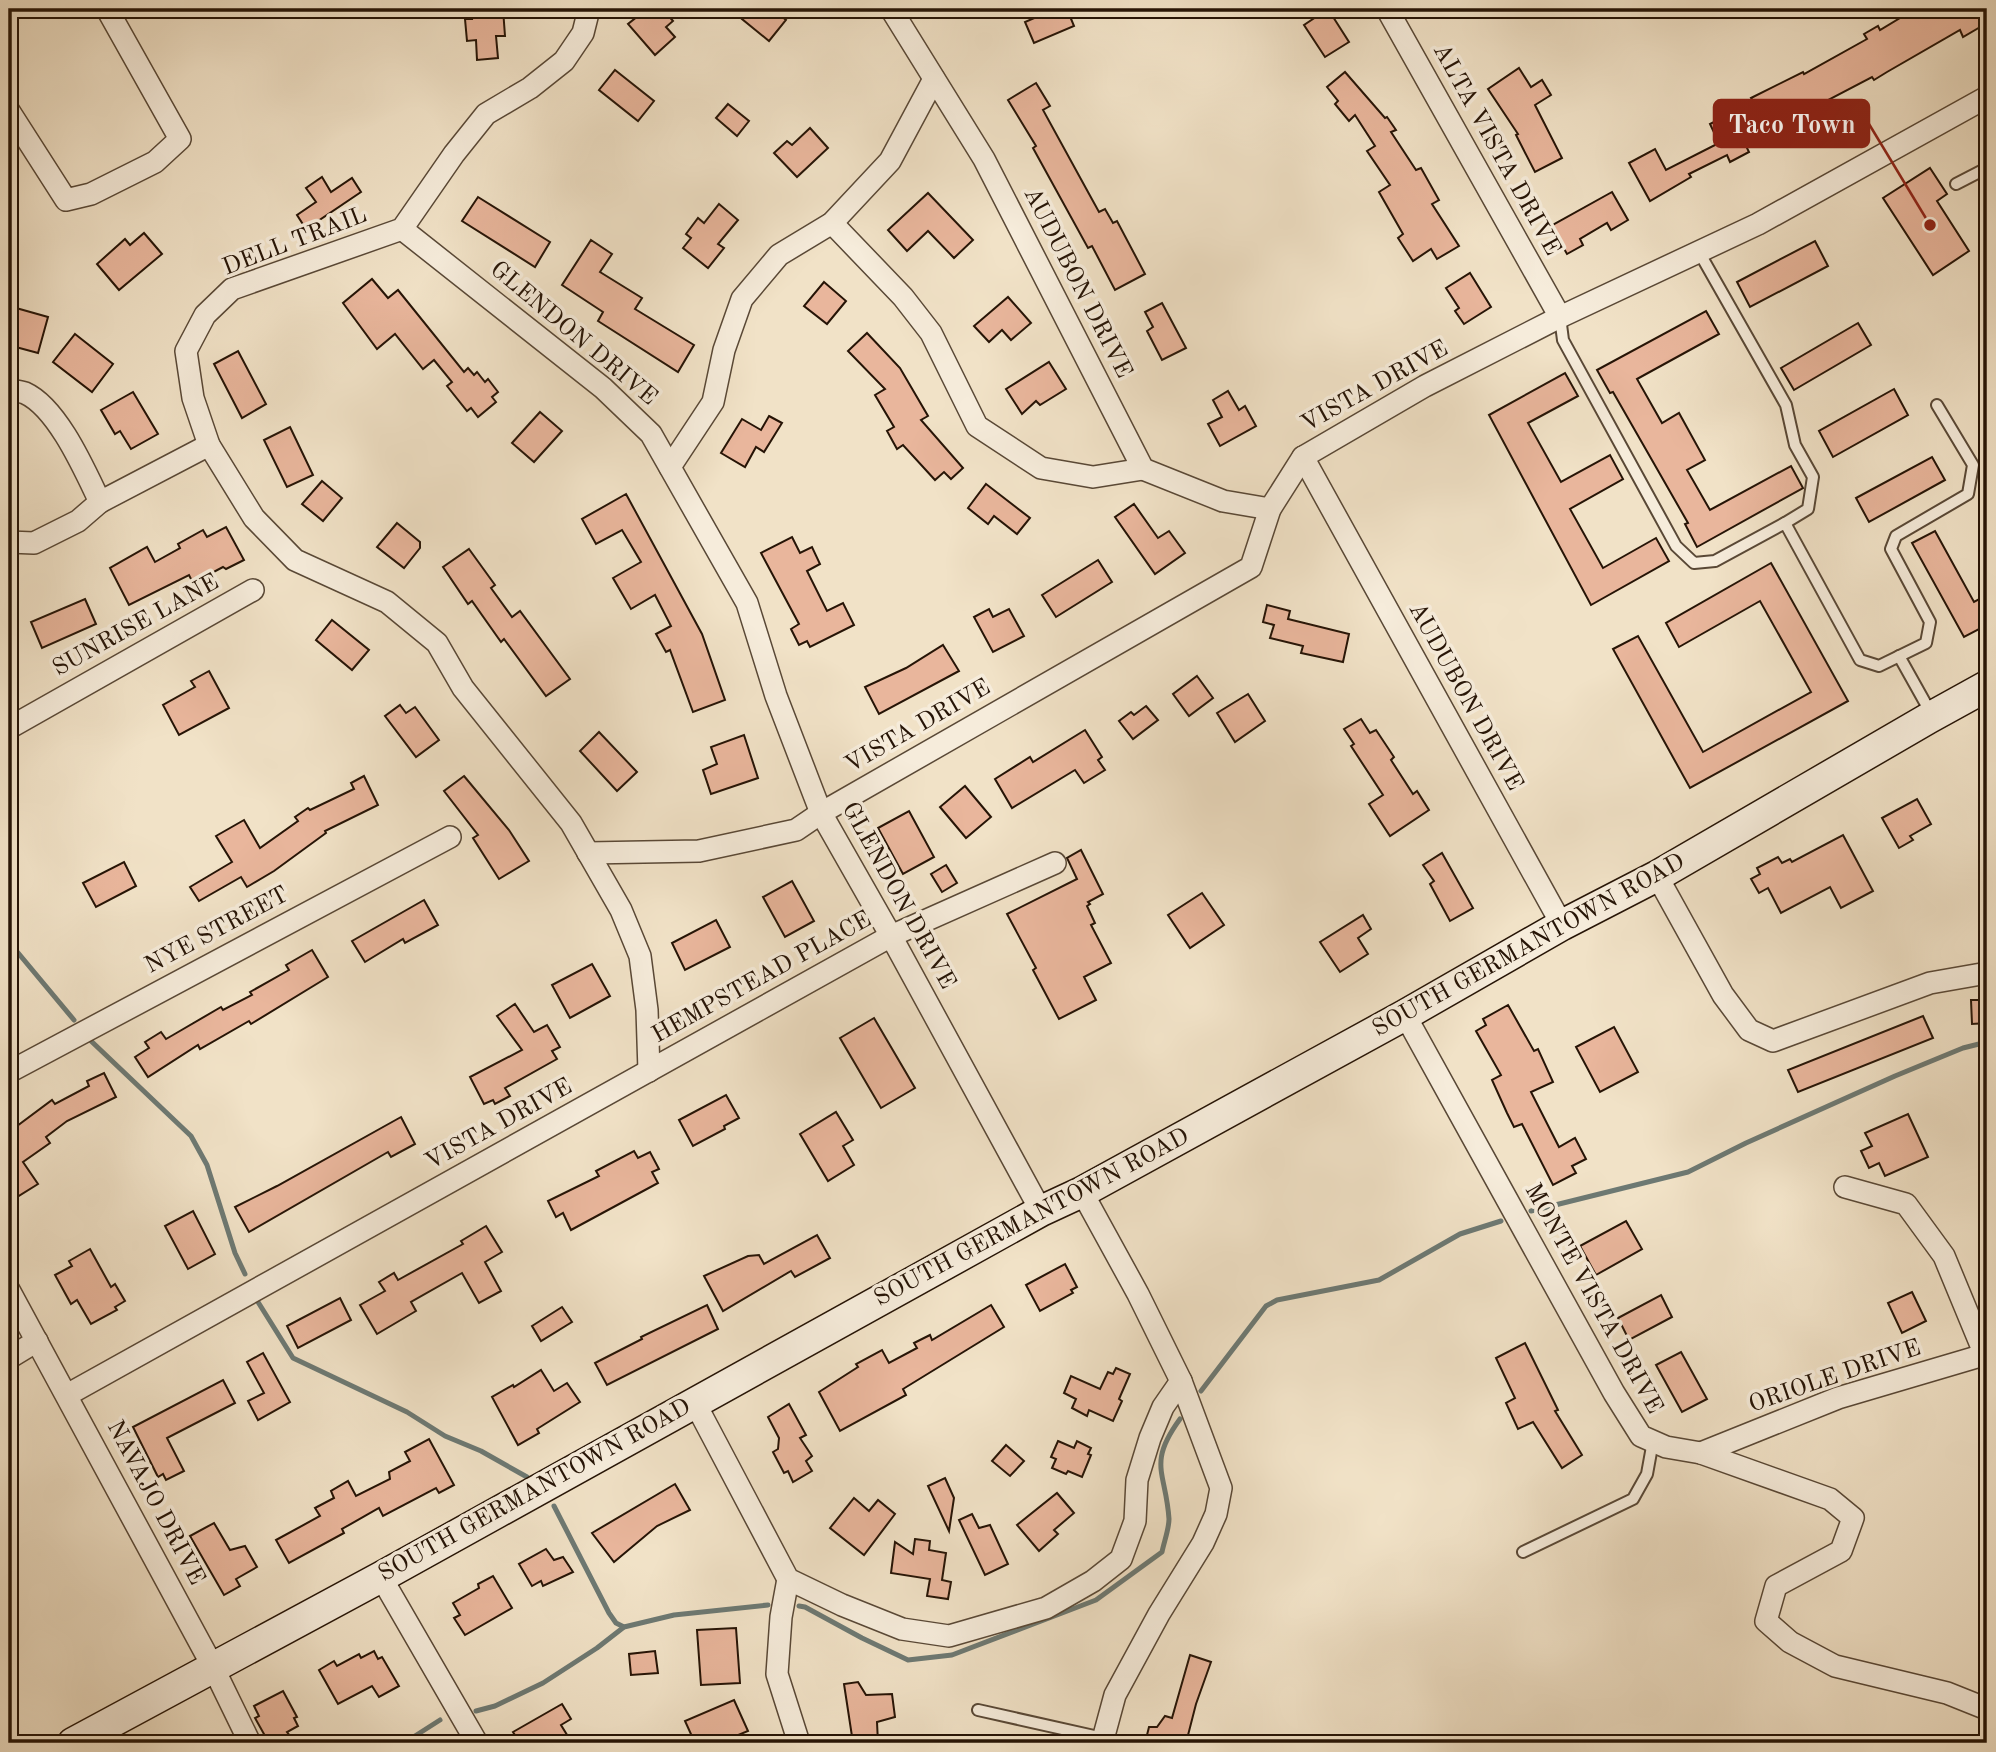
<svg xmlns="http://www.w3.org/2000/svg" width="1996" height="1752" font-family="'Old Standard TT',serif">
  <style>
    .lines { fill: none; stroke-linecap: round; stroke-linejoin: round }
    .stream { stroke: #6d7973; stroke-width: 5 }
    .building { fill: #e9b69c; stroke: #261406; stroke-width: 2 }
    .service-casing { stroke: #594836; stroke-width: 14 }
    .minor-casing { stroke: #594836; stroke-width: 24 }
    .secondary-casing { stroke: #261406; stroke-width: 33 }
    .service { stroke: #f6ecdb; stroke-width: 10 }
    .minor { stroke: #f6ecdb; stroke-width: 21 }
    .secondary { stroke: #f6ecdb; stroke-width: 30 }
    .labels { text-anchor: middle; dominant-baseline: central; stroke-width: 7; stroke-linejoin: round; paint-order: stroke }
    .street-label { font-size: 24px; fill: #261406; stroke: #f6ecdb }
    .leader { fill: none; stroke: #8f2418; stroke-width: 2.5 }
    .callout-dot { fill: #8f2418; stroke: #f6ecdb; stroke-width: 2.5 }
    .callout { fill: #8f2418; stroke: #8f2418; stroke-width: 2.5 }
    .callout-label { font-size: 26px; text-anchor: middle; font-weight: bold; fill: #fff }
  </style>
  <rect width="100%" height="100%" fill="#f1e2c7"/>
  <filter id="stains"><feTurbulence type="fractalNoise" baseFrequency=".00286" numOctaves="4"/><feColorMatrix values="0 0 0 0 .2 0 0 0 0 .09 0 0 0 0 .02 0 0 0 .5 -.17"/></filter>
  <radialGradient id="worn" r=".72"><stop offset=".6" stop-color="#630" stop-opacity="0"/><stop offset="1" stop-color="#630" stop-opacity=".3"/></radialGradient>
  <g class="lines">
    <!-- stream -->
    <g class="stream">
      <polyline points="9,942 74,1020"/>
      <polyline points="90,1040 191,1136 207,1165 235,1253 245,1274"/>
      <polyline points="1531,1211 1688,1172 1746,1143 1895,1076 1963,1048 1987,1042"/>
      <polyline points="258,1302 293,1358 407,1412 445,1436 481,1451 527,1477"/>
      <polyline points="1201,1391 1266,1306 1277,1300 1379,1280 1460,1234 1501,1221"/>
      <polyline points="554,1506 609,1613 616,1623 624,1627"/>
      <path d="M799,1606L805,1607L862,1638L908,1660L952,1655L1096,1600L1162,1552C1164,1542 1169,1529 1169,1519C1166,1472 1147,1464 1180,1419"/>
      <polyline points="476,1711 495,1706 543,1683 597,1648 624,1627 674,1615 768,1605"/>
      <polyline points="404,1743 440,1720"/>
    </g>
  </g>
  <!-- building -->
  <g class="building">
    <polygon points="471,9 503,9 505,36 496,36 498,58 477,60 476,40 467,41 465,19 472,19"/>
    <polygon points="647,9 663,9 673,21 666,27 675,37 655,55 628,24"/>
    <polygon points="750,9 773,9 786,20 769,41 742,19"/>
    <polygon points="1055,9 1067,9 1074,26 1034,43 1025,22"/>
    <polygon points="1328,9 1349,42 1325,57 1304,25"/>
    <polygon points="1915,9 1987,9 1987,23 1963,37 1960,30 1887,72 1874,80 1872,77 1828,100 1831,104 1781,130 1780,128 1746,146 1749,152 1730,162 1727,155 1689,174 1691,177 1650,201 1629,163 1655,149 1666,170 1719,143 1710,124 1744,107 1753,101 1751,98 1803,72 1804,74 1867,39 1864,34 1878,26 1880,30"/>
    <polygon points="1519,68 1531,87 1542,80 1551,95 1535,105 1562,158 1535,172 1516,135 1518,134 1488,89"/>
    <polygon points="615,70 654,101 638,121 599,90"/>
    <polygon points="1345,72 1385,118 1387,117 1396,130 1391,132 1416,170 1421,168 1439,200 1432,204 1459,246 1437,259 1431,249 1413,261 1398,238 1403,234 1379,192 1390,185 1367,151 1375,146 1355,115 1349,121 1335,104 1338,101 1327,87"/>
    <polygon points="1036,83 1050,106 1043,110 1088,192 1099,212 1105,209 1113,223 1117,221 1145,274 1115,290 1092,246 1088,248 1033,148 1036,146 1008,100"/>
    <polygon points="728,104 749,121 737,136 716,118"/>
    <polygon points="810,128 828,148 797,177 774,153 787,141 792,145"/>
    <polygon points="1930,168 1947,194 1937,201 1969,251 1933,275 1883,198"/>
    <polygon points="322,177 331,192 352,178 361,192 306,229 297,215 316,202 306,188"/>
    <polygon points="1612,192 1628,220 1611,230 1607,223 1580,239 1583,245 1567,254 1551,226"/>
    <polygon points="928,193 973,240 954,258 928,231 907,251 888,230"/>
    <polygon points="478,197 550,242 535,267 462,221"/>
    <polygon points="719,204 738,220 718,244 724,248 708,268 683,248 691,238 686,234 698,218 704,223"/>
    <polygon points="144,233 162,254 119,290 97,264 125,239 130,245"/>
    <polygon points="591,240 612,254 600,272 642,298 635,309 694,345 678,372 598,321 603,312 562,285"/>
    <polygon points="1815,241 1828,266 1750,307 1737,282"/>
    <polygon points="1470,273 1491,307 1464,324 1455,311 1459,308 1446,288"/>
    <polygon points="372,279 388,298 398,290 464,372 468,368 474,375 477,372 485,382 488,379 498,392 492,397 496,402 478,417 471,408 467,411 447,386 452,382 434,360 423,369 395,334 377,349 343,303"/>
    <polygon points="824,282 846,301 827,324 804,306"/>
    <polygon points="1008,297 1031,323 1011,340 1002,330 989,342 974,326"/>
    <polygon points="1162,303 1186,348 1162,360 1147,331 1153,327 1145,312"/>
    <polygon points="9,306 48,317 38,353 12,346 13,341 9,340"/>
    <polygon points="1706,311 1719,334 1637,379 1662,423 1679,413 1705,460 1687,470 1710,510 1791,466 1803,488 1697,547 1685,524 1688,523 1613,392 1610,393 1597,370"/>
    <polygon points="1858,323 1871,345 1794,390 1781,368"/>
    <polygon points="867,333 900,368 928,416 921,420 963,468 951,479 944,472 935,480 903,445 897,449 887,431 894,427 875,395 885,389 848,351"/>
    <polygon points="75,334 113,364 92,392 53,362"/>
    <polygon points="238,351 266,404 242,418 214,364"/>
    <polygon points="1049,362 1066,389 1040,405 1036,401 1022,414 1006,389"/>
    <polygon points="1565,373 1578,396 1528,423 1561,482 1610,455 1623,479 1570,509 1603,568 1656,538 1669,561 1591,605 1489,415"/>
    <polygon points="1894,389 1908,415 1833,457 1819,431"/>
    <polygon points="1228,391 1239,410 1245,406 1256,426 1220,446 1208,424 1222,417 1213,400"/>
    <polygon points="133,392 158,434 131,449 120,431 115,434 101,410"/>
    <polygon points="540,412 562,431 534,462 512,443"/>
    <polygon points="769,416 782,423 764,452 756,447 745,467 721,453 742,419 761,430"/>
    <polygon points="290,427 313,475 287,487 264,440"/>
    <polygon points="1932,457 1945,480 1869,522 1856,498"/>
    <polygon points="322,481 342,498 323,521 302,504"/>
    <polygon points="986,484 1030,518 1017,534 994,516 988,524 968,508"/>
    <polygon points="626,494 702,634 725,700 693,712 670,650 666,652 656,634 671,626 655,595 631,609 613,578 641,562 622,530 596,544 582,519"/>
    <polygon points="1134,504 1158,538 1169,531 1185,553 1155,574 1115,517"/>
    <polygon points="397,523 420,542 420,548 404,568 377,547"/>
    <polygon points="226,527 244,560 226,569 223,567 193,583 189,575 129,605 110,568 147,547 155,562 180,548 178,544 203,530 207,537"/>
    <polygon points="1935,531 1974,602 1987,595 1987,625 1964,637 1912,543"/>
    <polygon points="792,537 800,553 812,547 820,564 807,571 827,611 843,603 854,625 810,647 807,641 799,645 791,629 799,624 761,553"/>
    <polygon points="469,549 495,585 491,588 512,617 520,611 570,679 546,696 504,639 501,642 472,601 468,604 443,567"/>
    <polygon points="1098,560 1112,582 1056,617 1042,595"/>
    <polygon points="1771,563 1848,701 1690,788 1613,649 1638,636 1703,752 1811,692 1760,601 1679,647 1666,623"/>
    <polygon points="85,599 96,624 42,648 31,622"/>
    <polygon points="1267,605 1290,611 1288,619 1349,634 1343,662 1301,653 1303,646 1270,638 1274,625 1263,622"/>
    <polygon points="989,609 993,617 1009,609 1024,636 993,652 974,617"/>
    <polygon points="332,620 369,650 352,670 316,640"/>
    <polygon points="943,645 959,671 879,714 865,687 906,668"/>
    <polygon points="209,671 229,708 179,735 163,705 195,687 191,681"/>
    <polygon points="1197,676 1213,698 1189,716 1173,694"/>
    <polygon points="1248,694 1265,721 1235,742 1217,713"/>
    <polygon points="400,705 406,713 415,707 439,740 416,757 385,716"/>
    <polygon points="1146,706 1158,720 1133,739 1119,721 1131,712 1134,715"/>
    <polygon points="1361,719 1370,733 1376,730 1394,757 1391,760 1413,794 1417,791 1429,810 1390,836 1369,804 1383,795 1351,746 1354,744 1344,729"/>
    <polygon points="1085,730 1102,757 1098,760 1105,770 1084,783 1075,770 1012,808 995,779 1030,757 1033,762"/>
    <polygon points="599,732 637,772 617,791 580,751"/>
    <polygon points="744,735 758,778 711,794 703,770 717,764 711,747"/>
    <polygon points="364,776 378,805 325,831 326,833 274,871 247,887 241,877 199,901 190,887 232,862 216,836 244,820 260,848 298,821 295,817 308,808 310,810 354,789 351,783"/>
    <polygon points="464,776 509,830 529,861 499,879 473,838 478,835 444,791"/>
    <polygon points="965,786 991,817 966,838 940,807"/>
    <polygon points="1917,799 1931,824 1910,836 1913,840 1899,848 1882,818"/>
    <polygon points="909,811 934,857 903,874 878,828"/>
    <polygon points="1843,835 1873,891 1841,908 1830,887 1781,913 1768,888 1759,893 1751,879 1760,874 1757,868 1778,857 1782,863 1790,859 1792,862"/>
    <polygon points="1081,850 1103,894 1088,902 1090,904 1087,906 1095,923 1091,925 1111,963 1084,977 1096,1000 1059,1019 1033,970 1036,968 1007,914 1077,879 1067,858"/>
    <polygon points="1442,853 1473,908 1450,921 1430,884 1434,881 1423,865"/>
    <polygon points="124,862 136,886 96,907 83,883"/>
    <polygon points="946,865 957,883 942,892 931,874"/>
    <polygon points="792,881 814,921 785,937 763,897"/>
    <polygon points="1202,893 1224,925 1190,948 1168,915"/>
    <polygon points="424,900 438,925 405,943 403,939 365,962 352,941"/>
    <polygon points="1363,915 1371,929 1358,938 1368,954 1340,972 1320,942"/>
    <polygon points="716,920 730,947 685,970 672,943"/>
    <polygon points="312,950 328,977 251,1024 249,1021 200,1049 198,1045 148,1077 135,1057 149,1048 145,1042 161,1032 166,1039 173,1035 221,1007 223,1010 252,995 250,992 289,970 286,965"/>
    <polygon points="592,964 610,996 570,1018 552,985"/>
    <polygon points="1971,1000 1987,1000 1987,1023 1972,1024"/>
    <polygon points="515,1004 534,1032 547,1025 560,1047 552,1051 557,1059 505,1088 510,1096 495,1104 493,1100 484,1104 470,1077 522,1050 497,1016"/>
    <polygon points="1508,1005 1534,1051 1538,1049 1553,1082 1531,1092 1559,1147 1575,1138 1586,1159 1572,1166 1576,1173 1553,1185 1522,1124 1514,1127 1507,1113 1492,1080 1501,1075 1476,1031 1486,1025 1483,1019"/>
    <polygon points="1923,1016 1933,1038 1798,1092 1788,1070"/>
    <polygon points="874,1018 915,1088 881,1108 840,1038"/>
    <polygon points="1614,1027 1638,1072 1600,1092 1576,1047"/>
    <polygon points="104,1073 116,1097 67,1121 46,1137 50,1143 23,1162 38,1184 17,1197 9,1183 9,1132 52,1100 55,1104 89,1086 87,1081"/>
    <polygon points="726,1095 739,1118 724,1126 725,1129 693,1146 679,1120"/>
    <polygon points="836,1112 853,1140 843,1146 854,1165 828,1181 800,1134"/>
    <polygon points="1908,1114 1928,1157 1885,1176 1879,1163 1869,1168 1861,1151 1872,1146 1865,1133"/>
    <polygon points="401,1117 415,1144 391,1157 388,1152 249,1232 235,1207 277,1186"/>
    <polygon points="634,1151 638,1158 650,1152 659,1169 652,1172 658,1183 571,1230 563,1213 556,1217 548,1201 599,1176 596,1171"/>
    <polygon points="193,1211 215,1254 188,1269 165,1226"/>
    <polygon points="1626,1221 1642,1249 1596,1275 1580,1246"/>
    <polygon points="486,1226 502,1252 485,1262 501,1291 479,1303 462,1273 411,1302 416,1311 377,1334 360,1305 385,1291 379,1282 394,1273 398,1280 463,1244 461,1241"/>
    <polygon points="817,1235 830,1258 795,1277 791,1271 723,1311 704,1276 748,1256 759,1255 764,1264"/>
    <polygon points="90,1249 111,1287 115,1284 125,1301 115,1307 117,1310 91,1324 77,1300 71,1304 55,1275 72,1266 69,1261"/>
    <polygon points="1065,1264 1077,1287 1071,1290 1073,1293 1040,1311 1026,1285"/>
    <polygon points="1912,1292 1926,1321 1902,1333 1888,1303"/>
    <polygon points="1661,1295 1672,1317 1629,1340 1618,1318"/>
    <polygon points="340,1298 351,1320 298,1348 287,1326"/>
    <polygon points="707,1305 718,1329 607,1385 595,1363 642,1339 641,1337"/>
    <polygon points="991,1305 1004,1327 903,1389 906,1395 840,1431 819,1392 858,1367 856,1364 882,1350 889,1363 917,1348 914,1343 930,1335 932,1340"/>
    <polygon points="562,1307 572,1322 541,1341 532,1326"/>
    <polygon points="1525,1343 1558,1410 1555,1411 1582,1455 1562,1468 1533,1422 1518,1429 1506,1403 1515,1398 1496,1358"/>
    <polygon points="1681,1352 1707,1399 1682,1412 1656,1365"/>
    <polygon points="263,1353 290,1402 258,1420 248,1401 264,1393 247,1362"/>
    <polygon points="1116,1368 1130,1374 1119,1399 1122,1401 1113,1421 1089,1410 1087,1416 1072,1408 1076,1399 1064,1393 1071,1376 1100,1389 1108,1372 1113,1374"/>
    <polygon points="541,1370 554,1391 567,1383 580,1402 537,1429 539,1433 518,1445 492,1397 513,1385 514,1387"/>
    <polygon points="223,1380 235,1403 167,1438 184,1471 166,1480 163,1474 158,1477 133,1427"/>
    <polygon points="789,1404 806,1435 800,1438 812,1456 806,1461 812,1471 793,1482 788,1471 784,1473 773,1452 778,1449 779,1438 768,1417"/>
    <polygon points="429,1439 454,1485 439,1493 436,1488 383,1516 379,1508 342,1529 344,1533 289,1563 276,1540 320,1516 315,1508 334,1498 331,1491 348,1481 356,1496 390,1479 389,1472 410,1461 405,1452"/>
    <polygon points="1058,1441 1074,1448 1077,1441 1091,1448 1088,1454 1091,1455 1082,1477 1068,1471 1066,1474 1052,1468 1056,1459 1051,1457"/>
    <polygon points="1006,1445 1024,1461 1010,1476 992,1461"/>
    <polygon points="945,1478 954,1498 949,1531 928,1486"/>
    <polygon points="675,1484 690,1510 657,1526 614,1562 592,1533"/>
    <polygon points="1057,1493 1074,1513 1054,1530 1058,1534 1039,1551 1017,1525"/>
    <polygon points="854,1498 869,1511 878,1500 895,1514 864,1555 830,1528"/>
    <polygon points="972,1514 979,1528 990,1525 1008,1564 985,1575 959,1520"/>
    <polygon points="214,1523 230,1550 245,1546 257,1567 236,1579 240,1586 224,1595 190,1536"/>
    <polygon points="915,1539 930,1541 929,1550 946,1553 942,1580 951,1582 948,1599 927,1596 930,1579 891,1573 895,1542 913,1554"/>
    <polygon points="546,1549 554,1560 563,1557 573,1572 543,1586 541,1581 532,1586 519,1564"/>
    <polygon points="493,1576 512,1608 465,1635 454,1618 460,1615 453,1603 479,1588 478,1584"/>
    <polygon points="736,1628 740,1683 701,1685 697,1630"/>
    <polygon points="374,1651 378,1659 382,1657 399,1686 379,1697 372,1686 338,1704 319,1670 334,1661 337,1666 359,1654 361,1658"/>
    <polygon points="655,1651 658,1673 631,1675 629,1654"/>
    <polygon points="1190,1655 1211,1662 1196,1704 1186,1743 1145,1743 1149,1727 1157,1727 1165,1716 1172,1718"/>
    <polygon points="858,1682 866,1695 892,1694 895,1717 877,1722 878,1743 853,1743 844,1684"/>
    <polygon points="283,1691 297,1717 294,1718 298,1726 287,1732 290,1736 276,1743 269,1743 255,1718 259,1716 254,1706"/>
    <polygon points="734,1700 748,1731 719,1743 695,1743 685,1721"/>
    <polygon points="562,1704 571,1719 561,1725 572,1743 520,1743 513,1732"/>
  </g>
  <g class="lines">
    <!-- service casing -->
    <g class="service-casing">
      <g id="service">
        <polyline points="1956,184 1987,168"/>
        <polyline points="1699,252 1786,405 1795,445 1813,477 1808,509 1785,523"/>
        <polyline points="1560,317 1563,340 1676,546 1694,563 1715,561 1785,523 1860,660 1879,666 1926,643 1930,622 1891,549 1896,536 1968,494 1973,465 1937,405"/>
        <polyline points="1987,320 1985,321 1987,324"/>
        <polyline points="1899,656 1932,715"/>
        <polyline points="1523,1552 1633,1499 1647,1474 1653,1441"/>
        <polyline points="978,1710 1103,1738"/>
      </g>
    </g>
    <!-- minor casing -->
    <g class="minor-casing">
      <g id="minor">
        <polyline points="589,9 583,33 564,61 530,88 486,114 454,154 402,229 232,289 205,315 186,351 193,398 209,445 254,518 295,560 387,602 437,643 463,688 571,823 621,910 640,956 647,1010 649,1071"/>
        <polyline points="891,9 984,159 1143,469 1223,501 1270,509"/>
        <polyline points="1387,9 1560,317"/>
        <polyline points="9,111 66,200 91,194 155,162 180,139 107,9"/>
        <polyline points="832,223 903,297 931,333 977,426 1041,468 1093,477 1143,469"/>
        <polyline points="402,229 603,388 651,434 747,603 776,696 821,813 891,936 1041,1211"/>
        <path d="M9,390C14,391 20,391 25,393C58,408 85,471 100,502L78,521L34,543L9,542"/>
        <polyline points="1303,457 1562,925"/>
        <polyline points="670,467 713,402 724,350 742,299 779,255 832,223 890,161 934,79"/>
        <polyline points="100,502 209,445"/>
        <polyline points="9,728 253,590"/>
        <polyline points="588,853 699,851 796,830 821,813 1251,567 1270,509 1303,457 1425,386 1560,317 1758,224 1987,97"/>
        <polyline points="1657,876 1723,995 1749,1030 1773,1041 1930,983 1987,973"/>
        <polyline points="1405,1015 1614,1393 1641,1436 1666,1447 1701,1453 1830,1499 1853,1518 1841,1551 1776,1586 1766,1621 1790,1642 1835,1666 1947,1693 1987,1709"/>
        <polyline points="9,1072 450,837"/>
        <polyline points="1845,1187 1906,1204 1944,1256 1985,1355"/>
        <polyline points="1082,1192 1138,1294 1181,1381 1221,1488 1216,1514 1203,1543 1159,1614 1115,1695 1102,1743"/>
        <polyline points="9,1290 213,1667 250,1743"/>
        <polyline points="9,1358 37,1341"/>
        <polyline points="67,1395 891,936 1055,863"/>
        <polyline points="695,1403 788,1579 842,1605 902,1629 949,1636 1046,1608 1093,1581 1121,1559 1135,1521 1137,1480 1150,1438 1163,1407 1181,1381"/>
        <polyline points="1701,1453 1838,1398 1987,1354"/>
        <polyline points="381,1577 477,1743"/>
        <polyline points="788,1579 781,1617 777,1674 799,1743"/>
      </g>
    </g>
    <!-- secondary casing -->
    <g class="secondary-casing">
      <polyline id="secondary" points="73,1743 381,1577 1041,1211 1082,1192 1405,1015 1562,925 1657,876 1929,718 1987,686"/>
    </g>
    <!-- service -->
    <use href="#service" class="service"/>
    <!-- minor -->
    <use href="#minor" class="minor"/>
    <!-- secondary -->
    <use href="#secondary" class="secondary"/>
  </g>
  <g class="labels">
    <!-- street labels -->
    <g class="street-label">
      <text transform="translate(1496 150) rotate(61)">ALTA VISTA DRIVE</text>
      <text transform="translate(295 242) rotate(-21)">DELL TRAIL</text>
      <text transform="translate(1077 283) rotate(63)">AUDUBON DRIVE</text>
      <text transform="translate(573 334) rotate(40)">GLENDON DRIVE</text>
      <text transform="translate(1375 387) rotate(-29)">VISTA DRIVE</text>
      <text transform="translate(136 626) rotate(-29)">SUNRISE LANE</text>
      <text transform="translate(1465 697) rotate(61)">AUDUBON DRIVE</text>
      <text transform="translate(918 727) rotate(-30)">VISTA DRIVE</text>
      <text transform="translate(898 896) rotate(61)">GLENDON DRIVE</text>
      <text transform="translate(217 931) rotate(-28)">NYE STREET</text>
      <text transform="translate(1529 946) rotate(-29)">SOUTH GERMANTOWN ROAD</text>
      <text transform="translate(762 978) rotate(-29)">HEMPSTEAD PLACE</text>
      <text transform="translate(499 1125) rotate(-29)">VISTA DRIVE</text>
      <text transform="translate(1032 1218) rotate(-28)">SOUTH GERMANTOWN ROAD</text>
      <text transform="translate(1593 1299) rotate(61)">MONTE VISTA DRIVE</text>
      <text transform="translate(1835 1377) rotate(-19)">ORIOLE DRIVE</text>
      <text transform="translate(535 1491) rotate(-29)">SOUTH GERMANTOWN ROAD</text>
      <text transform="translate(155 1503) rotate(62)">NAVAJO DRIVE</text>
    </g>
  </g>
  <!-- callouts -->
  <path class="leader" d="M1930 225L1869 124"/>
  <circle class="callout-dot" cx="1930" cy="225" r="7"/>
  <rect class="callout" x="1714" y="100" width="155" height="47" rx="7"/>
  <g class="callout-label">
    <text x="1792" y="133">Taco Town</text>
  </g>
  <!-- margin -->
  <rect width="1996" height="1752" fill="none" stroke="#f1e2c7" stroke-width="35"/>
  <rect x="10" y="10" width="1975" height="1731" fill="none" stroke="#261406" stroke-width="3.5"/>
  <rect x="18" y="18" width="1961" height="1717" fill="none" stroke="#261406" stroke-width="2"/>
  <rect width="100%" height="100%" filter="url(#stains)"/>
  <rect width="100%" height="100%" fill="url(#worn)"/>
</svg>
